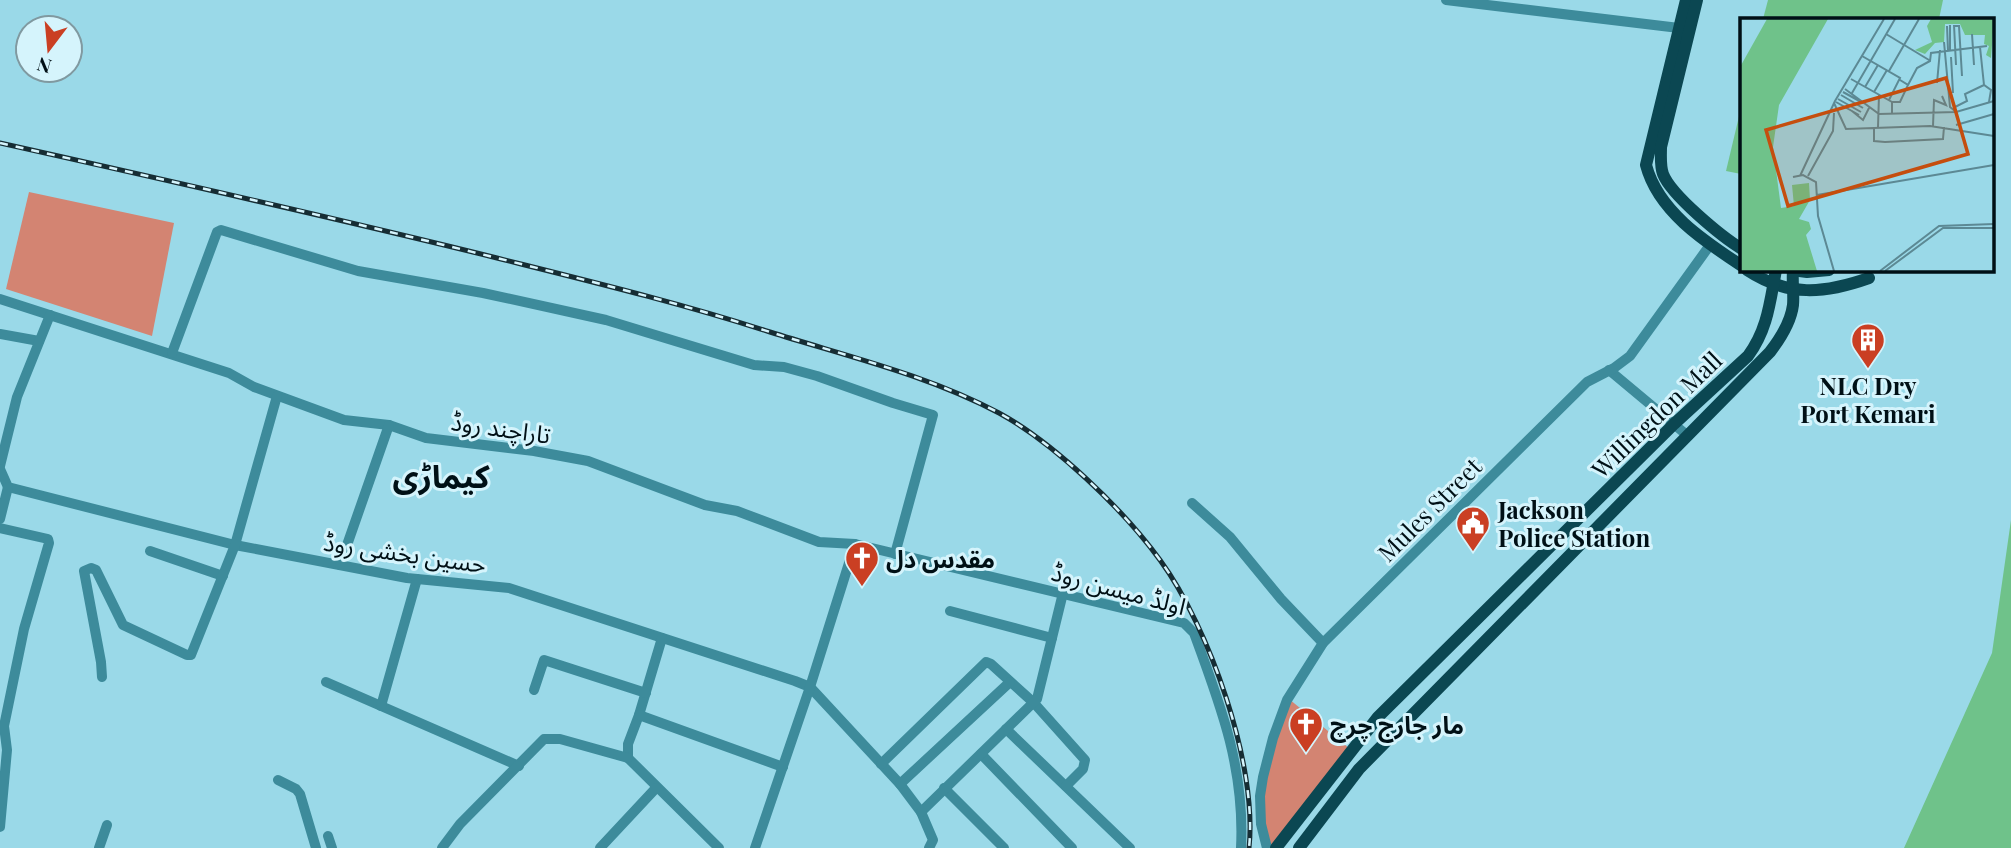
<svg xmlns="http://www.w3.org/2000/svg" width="2011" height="848" font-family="'Playfair Display','Noto Sans Arabic',serif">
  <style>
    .green { fill: #d38472 }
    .water { fill: #6fc28a }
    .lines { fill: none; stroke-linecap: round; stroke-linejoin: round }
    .minor { stroke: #3d8b9b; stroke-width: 10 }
    .major { stroke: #0b4752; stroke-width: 12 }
    .rail-casing { stroke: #162d34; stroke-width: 5 }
    .rail { stroke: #d5f4fc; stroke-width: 2.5; stroke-dasharray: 8; stroke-linecap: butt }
    .labels { text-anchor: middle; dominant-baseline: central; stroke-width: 6; stroke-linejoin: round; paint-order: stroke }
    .poi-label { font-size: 24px; font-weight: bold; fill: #001016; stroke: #d5f4fc; text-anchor: start }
    .street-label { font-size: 24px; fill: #001016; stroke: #d5f4fc }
    .district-label { font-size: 32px; font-weight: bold; fill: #001016; stroke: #d5f4fc }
    .inset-road { fill: none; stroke: #5c8994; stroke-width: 2 }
    .view { fill: #c54e0e; fill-opacity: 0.15; stroke: #c54e0e; stroke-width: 3.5 }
    .inset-edge { fill: none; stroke: #001016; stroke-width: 3.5 }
  </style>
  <rect width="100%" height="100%" fill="#9ad9e8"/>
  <!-- green -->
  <g class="green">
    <polygon points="29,192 174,223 152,336 6,289"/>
    <polygon points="1289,699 1350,749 1269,848 1263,823 1264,775"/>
  </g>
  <!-- water -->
  <g class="water">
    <polygon points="1768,0 1943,0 1939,19 1763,19"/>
    <polygon points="1741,108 1741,174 1726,171"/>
    <polygon points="2011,520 2011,848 1904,848 1992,653"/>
  </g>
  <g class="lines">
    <!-- minor -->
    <g class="minor">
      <polyline points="1446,0 1679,28"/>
      <path d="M0,299L229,373L254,387L344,420L389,425L426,438L534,451L588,461L705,505L737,511L819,542L855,544L1184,623L1194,633C1221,706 1245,769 1241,848"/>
      <polyline points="0,334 39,341"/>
      <polyline points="172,353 217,232 221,230 358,271 483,293 606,320 754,365 784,367 817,376 893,403 933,415 895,554"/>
      <polyline points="1609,370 1688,436"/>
      <polyline points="0,466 17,397 50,315"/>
      <polyline points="0,469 8,487 235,545 407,578 509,588 795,681 810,687 900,784 921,812 933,840 929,848"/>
      <polyline points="1192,503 1230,537 1281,599 1323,643"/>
      <polyline points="0,519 8,487"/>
      <polyline points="0,528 48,539 49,543 24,629 4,726 7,750 0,827"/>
      <polyline points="150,551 223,576"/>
      <polyline points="340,565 389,425"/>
      <polyline points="950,611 1052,638"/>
      <polyline points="662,638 639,715 628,744 628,758 719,848"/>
      <polyline points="102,677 101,662 84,571 91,568 96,570 123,625 187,655 191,655 235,545 277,396"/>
      <polyline points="326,682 519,766"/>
      <polyline points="534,690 544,660 646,693"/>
      <polyline points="381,706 417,579"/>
      <polyline points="639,715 783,767"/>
      <polyline points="1006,729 1130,848"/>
      <polyline points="981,754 1072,848"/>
      <polyline points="881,764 986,662 991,664 1034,703 1085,760 1083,769 1066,786"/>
      <polyline points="278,780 296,789 300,794 316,848"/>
      <polyline points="900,784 1010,682"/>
      <polyline points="944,788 1004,848"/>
      <polyline points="921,812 1037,699 1063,593"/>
      <polyline points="328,836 332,848"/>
      <polyline points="99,848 107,825"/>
      <polyline points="442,848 460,824 544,739 560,739 628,758"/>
      <polyline points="600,848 656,788"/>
      <polyline points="755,848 810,687 855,544"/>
      <polyline points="1267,848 1261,824 1260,796 1263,777 1273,738 1287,700 1323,643 1587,382 1614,368 1630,356 1710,245"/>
    </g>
    <!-- major -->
    <g class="major">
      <path d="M1686,0L1646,165C1658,211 1704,241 1742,266"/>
      <path d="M1697,0L1661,147C1661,156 1660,166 1663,174C1671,195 1722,237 1742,249"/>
      <path d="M1747,270C1788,297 1824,294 1869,278"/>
      <polyline points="1792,270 1807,272 1829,270"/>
      <path d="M1276,848L1378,717L1674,424L1748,356C1768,329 1770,301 1776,270"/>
      <path d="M1299,848L1359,769L1770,352C1780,339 1791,321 1793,305C1794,295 1792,282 1793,270"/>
    </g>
    <!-- rail casing -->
    <g class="rail-casing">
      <path id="rail" d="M0,143C166,180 332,217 497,258C589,281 680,303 770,332C846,356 928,375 999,413C1054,443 1123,509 1160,560C1209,627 1258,765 1249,848"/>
    </g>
    <!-- rail -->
    <use href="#rail" class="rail"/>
  </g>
  <!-- icons -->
  <defs>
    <g id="building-pin" transform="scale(1.75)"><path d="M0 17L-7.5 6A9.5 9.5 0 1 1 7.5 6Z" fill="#ca3f23" stroke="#d5f4fc"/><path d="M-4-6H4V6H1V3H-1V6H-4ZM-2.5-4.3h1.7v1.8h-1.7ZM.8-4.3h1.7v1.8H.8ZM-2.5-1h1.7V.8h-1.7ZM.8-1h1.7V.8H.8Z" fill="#fff"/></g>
    <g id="civic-pin" transform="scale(1.75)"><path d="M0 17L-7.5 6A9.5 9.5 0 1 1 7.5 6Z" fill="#ca3f23" stroke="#d5f4fc"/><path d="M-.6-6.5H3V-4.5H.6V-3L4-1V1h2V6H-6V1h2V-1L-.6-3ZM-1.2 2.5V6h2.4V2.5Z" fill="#fff"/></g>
    <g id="church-pin" transform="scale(1.75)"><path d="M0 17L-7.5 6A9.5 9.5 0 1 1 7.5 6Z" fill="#ca3f23" stroke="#d5f4fc"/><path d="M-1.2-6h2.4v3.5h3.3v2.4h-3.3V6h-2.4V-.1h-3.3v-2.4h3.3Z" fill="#fff"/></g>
  </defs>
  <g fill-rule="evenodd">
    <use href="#building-pin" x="1868" y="340"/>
    <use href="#civic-pin" x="1473" y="523"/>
    <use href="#church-pin" x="862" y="558"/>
    <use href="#church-pin" x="1306" y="724"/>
  </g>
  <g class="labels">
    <!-- poi labels -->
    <g class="poi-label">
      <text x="1868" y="385" text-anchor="middle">NLC Dry<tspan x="1868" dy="28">Port Kemari</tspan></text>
      <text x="1498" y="509">Jackson<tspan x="1498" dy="28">Police Station</tspan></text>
      <text x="886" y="558">مقدس دل</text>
      <text x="1330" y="724">مار جارج چرچ</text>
    </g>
    <!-- street labels -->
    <g class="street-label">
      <text transform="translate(1656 414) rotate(-44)">Willingdon Mall</text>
      <text transform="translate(501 427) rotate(8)">تاراچند روڈ</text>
      <text transform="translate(1429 509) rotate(-45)">Mules Street</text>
      <text transform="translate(405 552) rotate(8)">حسین بخشی روڈ</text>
      <text transform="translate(1119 588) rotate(15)">اولڈ میسن روڈ</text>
    </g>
    <!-- district labels -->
    <g class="district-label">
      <text x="441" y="474">کیماڑی</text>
    </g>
  </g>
  <!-- overview -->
  <g transform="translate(1740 18)">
    <rect width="254" height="254" fill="#9ad9e8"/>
    <path d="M27,1H88L39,87L33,129L41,190L54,188L52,167L69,165L70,182L59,201L69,204L71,211L66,217L77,253H0V49ZM191,1H254L251,40L246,37L249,28L244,26L245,17H225L220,6H205L204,24L195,25L185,36L175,32L192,24L187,8Z" fill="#6fc28a"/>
    <path class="inset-road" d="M210,7V32M214,7L216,47M207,8L208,32M214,8H219L222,58M146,16L189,42M232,16L234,47M204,24L210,89L215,93M240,29L244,67M122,38L160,60L149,82M211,39L213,75M149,53L179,1M111,61L152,84V96M197,65L200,32M168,67L177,50L190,43L191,35L247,28M125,69L138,47M105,71L139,96L216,94L254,83M103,74L123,85M134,74L147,52M112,75L155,1M101,77L123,90M98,81L121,94M96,84L119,97M152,84H160L168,67L160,62M94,85L106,111L190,108L254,118M215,89L227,83L225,76L244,67L251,72L249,84M112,93L123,102L129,90M216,107L254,96M193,108L194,82L206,87L202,78M138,109L139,77M134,110V123L145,124L203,121L204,109M60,158L95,83L144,1M68,158L93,113L94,95M53,159L63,157L76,164L78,198L94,253M77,177L254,147M140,253L199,208L254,206M145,253L203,210H254"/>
    <path class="view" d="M206,60L228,136L48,188L26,112Z"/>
    <rect width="254" height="254" class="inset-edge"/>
  </g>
  <!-- north arrow -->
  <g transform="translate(49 49) rotate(196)"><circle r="33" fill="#d5f4fc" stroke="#8099a0" stroke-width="2"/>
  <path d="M0-5L12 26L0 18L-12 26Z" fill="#ca3f23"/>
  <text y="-10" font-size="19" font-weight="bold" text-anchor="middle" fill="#001016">N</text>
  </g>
</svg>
